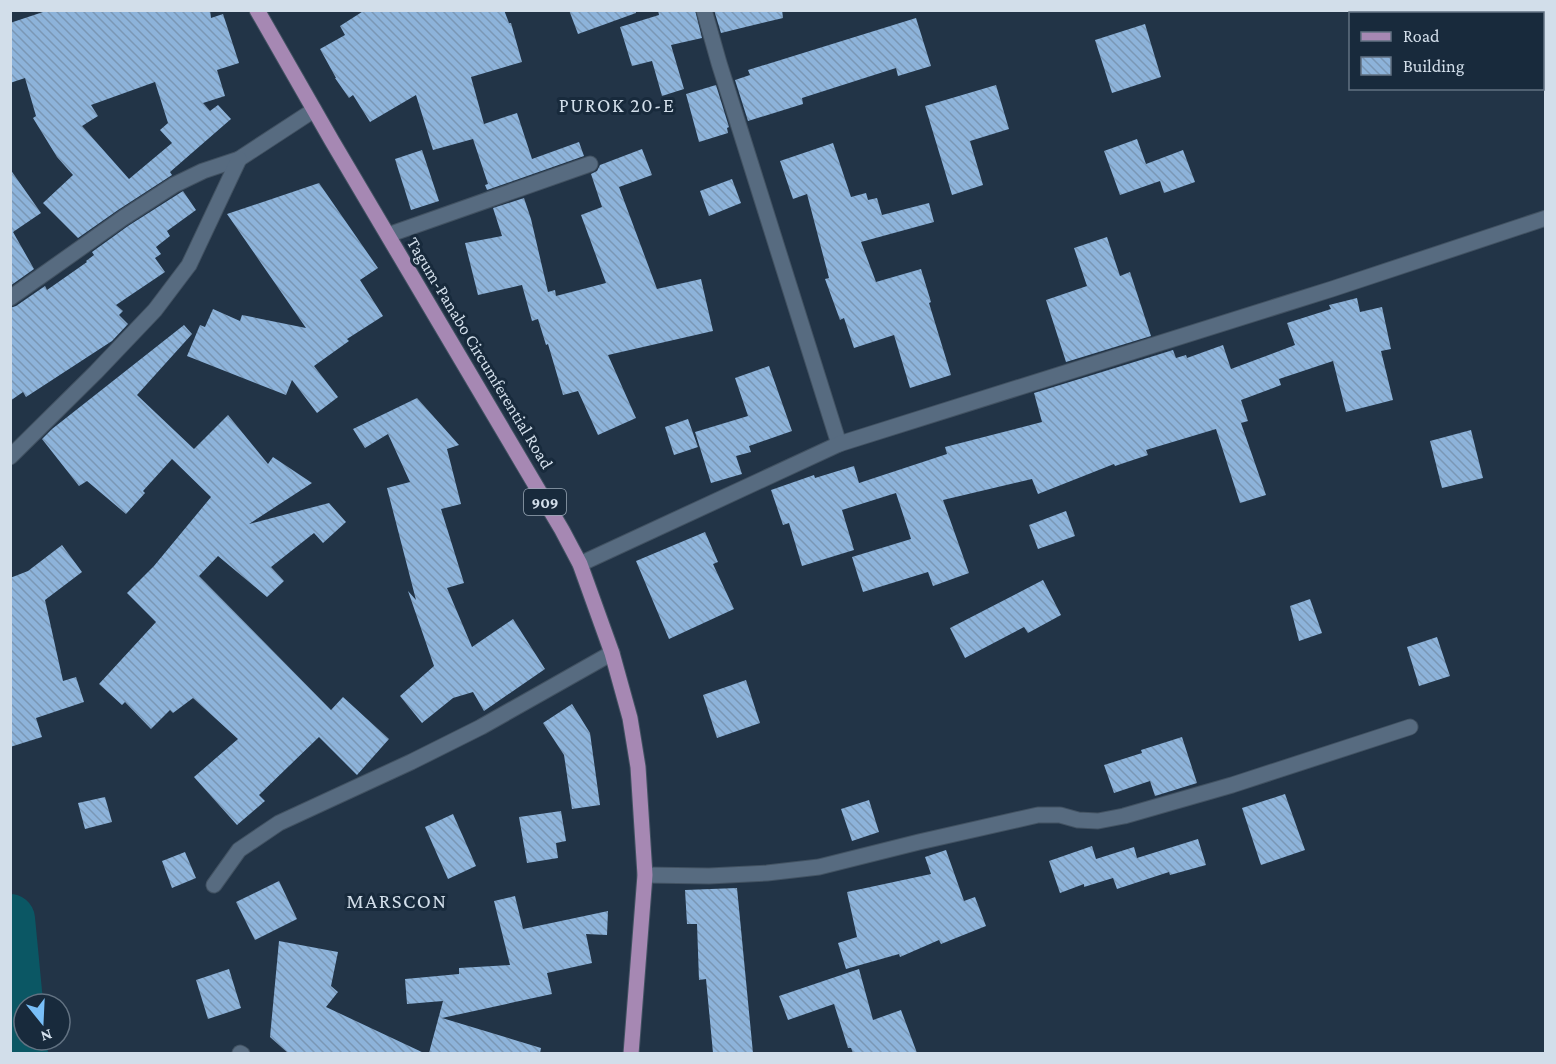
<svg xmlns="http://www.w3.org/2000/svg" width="1556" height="1064" font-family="'Crimson Pro',serif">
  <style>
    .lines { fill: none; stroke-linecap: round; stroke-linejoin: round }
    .river { stroke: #0b5764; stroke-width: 50 }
    .building { fill: url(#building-back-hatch); fill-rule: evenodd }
    .minor-casing { stroke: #425262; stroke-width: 17 }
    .major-casing { stroke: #425262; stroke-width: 17 }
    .minor { stroke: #576b80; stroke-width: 15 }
    .major { stroke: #a688b3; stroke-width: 15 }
    .labels { text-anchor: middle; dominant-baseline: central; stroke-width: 6; stroke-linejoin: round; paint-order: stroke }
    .shield { fill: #182a3c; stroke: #9aa8b6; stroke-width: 1.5 }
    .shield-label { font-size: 16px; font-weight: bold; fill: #d2deea }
    .street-label { font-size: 18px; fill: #d2deea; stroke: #182a3c }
    .neighbourhood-label { font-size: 20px; letter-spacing: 1.5px; fill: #d2deea; stroke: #182a3c }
    .quarter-label { font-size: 21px; letter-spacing: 1.5px; fill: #d2deea; stroke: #182a3c }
  </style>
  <defs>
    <pattern id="building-back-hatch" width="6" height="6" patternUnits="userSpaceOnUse" patternTransform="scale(1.5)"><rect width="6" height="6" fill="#8db3da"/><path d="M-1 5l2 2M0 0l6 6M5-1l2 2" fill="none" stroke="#7a97b5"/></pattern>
  </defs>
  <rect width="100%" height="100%" fill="#223447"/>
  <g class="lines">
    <!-- river -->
    <polyline class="river" points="10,919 23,1054"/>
  </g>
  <!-- building -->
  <g class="building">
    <path d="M49,10H210L211,18L223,14L239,63L217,70L225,96L203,103L210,111L218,105L231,119L170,172L172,175L118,210L78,238L43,203L73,175L57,157L33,118L36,116L25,78L10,83V23ZM155,82L168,123L160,130L172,143L129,179L82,126L98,116L91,105Z"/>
    <polygon points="365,10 504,10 509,23 511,23 522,62 471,77 484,124 517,113 532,159 579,142 584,156 487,190 485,185 488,184 473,139 433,150 416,95 370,122 353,95 349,98 335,78 336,78 320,49 345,35 340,26"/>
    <polygon points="569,10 635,10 636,13 578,34"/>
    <polygon points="658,10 695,10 702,38 671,45 684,89 662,96 652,61 632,66 620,27 659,15"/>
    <polygon points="714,10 782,10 783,18 721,33"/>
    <polygon points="916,18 931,66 898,76 896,68 802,98 803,104 748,121 735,80 750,75 748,70"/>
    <polygon points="1145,24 1161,77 1112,93 1095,40"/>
    <polygon points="716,85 729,127 727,128 728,133 699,142 686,94"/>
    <polygon points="996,85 1009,129 970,141 983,185 952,195 925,106"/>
    <polygon points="1137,139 1146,164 1183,150 1195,182 1164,193 1160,181 1120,195 1104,151"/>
    <polygon points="833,143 851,197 866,193 868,200 877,198 882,215 929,203 934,222 861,242 876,282 921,269 931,302 929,303 951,375 910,388 894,335 854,348 844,318 840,320 825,279 829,278 807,194 793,199 780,161"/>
    <polygon points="642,149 652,175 619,187 657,289 701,279 713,331 608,355 636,418 598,435 578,391 563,395 548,344 546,345 538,319 532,321 522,285 478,295 465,243 502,236 493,208 524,198 531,219 548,292 555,290 556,296 606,283 581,215 602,207 591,174 597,171 600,165"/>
    <polygon points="422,150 439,201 411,210 395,159"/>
    <polygon points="10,169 41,213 13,232 34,269 10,286"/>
    <polygon points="732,179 741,203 709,216 700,191"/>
    <polygon points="319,183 378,268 360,280 383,316 347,339 349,341 314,366 338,397 317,413 292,380 286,395 187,356 200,325 205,327 213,309 240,321 242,315 306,328 227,214"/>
    <polygon points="183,191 196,210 167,231 170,236 156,247 161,254 155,258 165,272 116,305 123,311 119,315 128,324 112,341 26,397 23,392 10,401 10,308 16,306 45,286 47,290 87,262 86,261 94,255 92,252 128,226"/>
    <polygon points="1107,237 1120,276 1130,272 1151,336 1066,362 1046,300 1087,286 1074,248"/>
    <polygon points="1357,298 1360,312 1382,307 1391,349 1381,351 1393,400 1346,412 1333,361 1279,379 1281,385 1241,400 1248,421 1241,423 1266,495 1240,503 1216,429 1146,450 1148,455 1115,466 1114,464 1038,494 1032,479 943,500 969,573 933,586 928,572 863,592 852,557 911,539 896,493 842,510 854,550 802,566 789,523 783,525 771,490 814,475 815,478 854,466 859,483 947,454 945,447 1042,422 1034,393 1173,350 1176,358 1186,355 1187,358 1223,345 1231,369 1295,345 1287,323 1331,309 1329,305"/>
    <polygon points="184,325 192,334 137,395 194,449 228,415 268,464 273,457 312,483 249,524 329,503 346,522 323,543 314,533 271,567 284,581 267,597 218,556 199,576 331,710 343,697 389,739 357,775 319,737 259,795 265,801 237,825 194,777 238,739 193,698 173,713 170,710 151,729 125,702 122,705 99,684 156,622 127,593 154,566 211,497 172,459 143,491 145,493 126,514 87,481 79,486 42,439 52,429"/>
    <polygon points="769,366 792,431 749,446 751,452 736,456 742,474 711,483 695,432 748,416 735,378"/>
    <polygon points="417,398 459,445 447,449 461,504 441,509 464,583 447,588 472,647 513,619 545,669 484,711 473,692 453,698 422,723 400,696 434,666 408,591 416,600 387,488 410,482 388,434 365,448 353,429"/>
    <polygon points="688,419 698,447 674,455 665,427"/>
    <polygon points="1471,430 1483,478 1442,488 1430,441"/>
    <polygon points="1066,511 1075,536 1038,549 1029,525"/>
    <polygon points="705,532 718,562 713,564 734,609 669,639 636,561"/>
    <polygon points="62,545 82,572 45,600 63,681 76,677 84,702 36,718 42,737 10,747 10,578 28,571"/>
    <polygon points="1043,580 1061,615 1028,633 1024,627 965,658 950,628"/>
    <polygon points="1310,599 1322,633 1299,641 1290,606"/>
    <polygon points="1437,637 1450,676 1419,686 1407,647"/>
    <polygon points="746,680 760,723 717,738 703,695"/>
    <polygon points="572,704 590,733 600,805 572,809 564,755 543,723"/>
    <polygon points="1182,737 1197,783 1155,796 1150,781 1114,793 1104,765 1142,753 1141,750"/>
    <polygon points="1285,794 1305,850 1261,865 1242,808"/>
    <polygon points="105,797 112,822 85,829 78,803"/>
    <polygon points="869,800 879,832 852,841 841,809"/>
    <polygon points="561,811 566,841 556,843 558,858 527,863 519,817"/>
    <polygon points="453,814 476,866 448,879 425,827"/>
    <polygon points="1198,839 1206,865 1170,875 1169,872 1117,889 1113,878 1084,887 1084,884 1060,893 1049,861 1092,846 1096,859 1134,847 1137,858"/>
    <polygon points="946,850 964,901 975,897 986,926 941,944 939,940 900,957 899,954 846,969 838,943 857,937 847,892 931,874 925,857"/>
    <polygon points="185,852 196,878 172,888 162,861"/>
    <polygon points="279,881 297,919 255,940 236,902"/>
    <polygon points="737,888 753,1053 713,1053 706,979 699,980 697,924 687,924 685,890"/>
    <polygon points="515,896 523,929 608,911 607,935 586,934 592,963 547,973 552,994 442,1018 541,1048 540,1053 429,1053 443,1001 407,1004 405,979 459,974 459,968 510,965 494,901"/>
    <polygon points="279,941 338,952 331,986 338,992 326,1007 424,1053 288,1053 270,1037"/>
    <polygon points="229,969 241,1008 208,1019 196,980"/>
    <polygon points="859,969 873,1020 901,1010 917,1053 853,1053 851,1048 848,1048 834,1004 788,1020 779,996"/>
  </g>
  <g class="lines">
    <!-- minor casing -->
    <g class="minor-casing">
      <g id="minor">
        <polyline points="704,10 719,63 839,444"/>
        <polyline points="388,235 590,164"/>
        <polyline points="10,298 123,218 174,185 203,171 239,159 314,110"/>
        <polyline points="10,457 96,372 155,310 189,265 239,159"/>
        <polyline points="580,564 839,444 1332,289 1546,218"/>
        <polyline points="645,875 709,876 767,873 819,867 919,842 1038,815 1060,815 1078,820 1098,821 1124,816 1232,785 1410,727"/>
        <polyline points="214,885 239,850 279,823 411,762 481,727 612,653"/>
        <polyline points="240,1053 242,1054"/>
      </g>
    </g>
    <!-- major casing -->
    <g class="major-casing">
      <polyline id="major" points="257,10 332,141 562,530 580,564 612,653 630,718 638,767 645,875 631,1054"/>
    </g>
    <!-- minor -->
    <use href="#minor" class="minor"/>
    <!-- major -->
    <use href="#major" class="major"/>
  </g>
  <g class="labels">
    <!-- shield labels -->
    <rect class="shield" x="524" y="489" width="42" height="26" rx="4.5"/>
    <g class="shield-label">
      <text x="545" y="502">909</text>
    </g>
    <!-- street labels -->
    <g class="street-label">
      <text transform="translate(480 353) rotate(59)">Tagum-Panabo Circumferential Road</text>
    </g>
    <!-- neighbourhood labels -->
    <g class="neighbourhood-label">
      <text x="617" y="105">PUROK 20-E</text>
    </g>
    <!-- quarter labels -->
    <g class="quarter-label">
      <text x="397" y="901">MARSCON</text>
    </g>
  </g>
  <!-- border -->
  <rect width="1556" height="1064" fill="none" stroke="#d2deea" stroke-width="24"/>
  <!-- legend -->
  <rect x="1349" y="12" width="195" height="78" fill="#182a3c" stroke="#627282" stroke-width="1.5"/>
  <rect x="1361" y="32" width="30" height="9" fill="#a688b3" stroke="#627282" stroke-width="1.5"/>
  <text x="1403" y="42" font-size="18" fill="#d2deea">Road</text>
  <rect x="1361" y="57" width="30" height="18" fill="url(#building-back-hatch)" stroke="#627282" stroke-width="1.5"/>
  <text x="1403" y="72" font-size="18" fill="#d2deea">Building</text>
  <!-- north arrow -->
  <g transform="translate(42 1022) rotate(162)"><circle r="28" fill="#182a3c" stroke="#627282" stroke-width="1.5"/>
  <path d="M0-4.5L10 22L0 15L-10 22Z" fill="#79bff8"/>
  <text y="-9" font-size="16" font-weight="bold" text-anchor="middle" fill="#d2deea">N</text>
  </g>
</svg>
